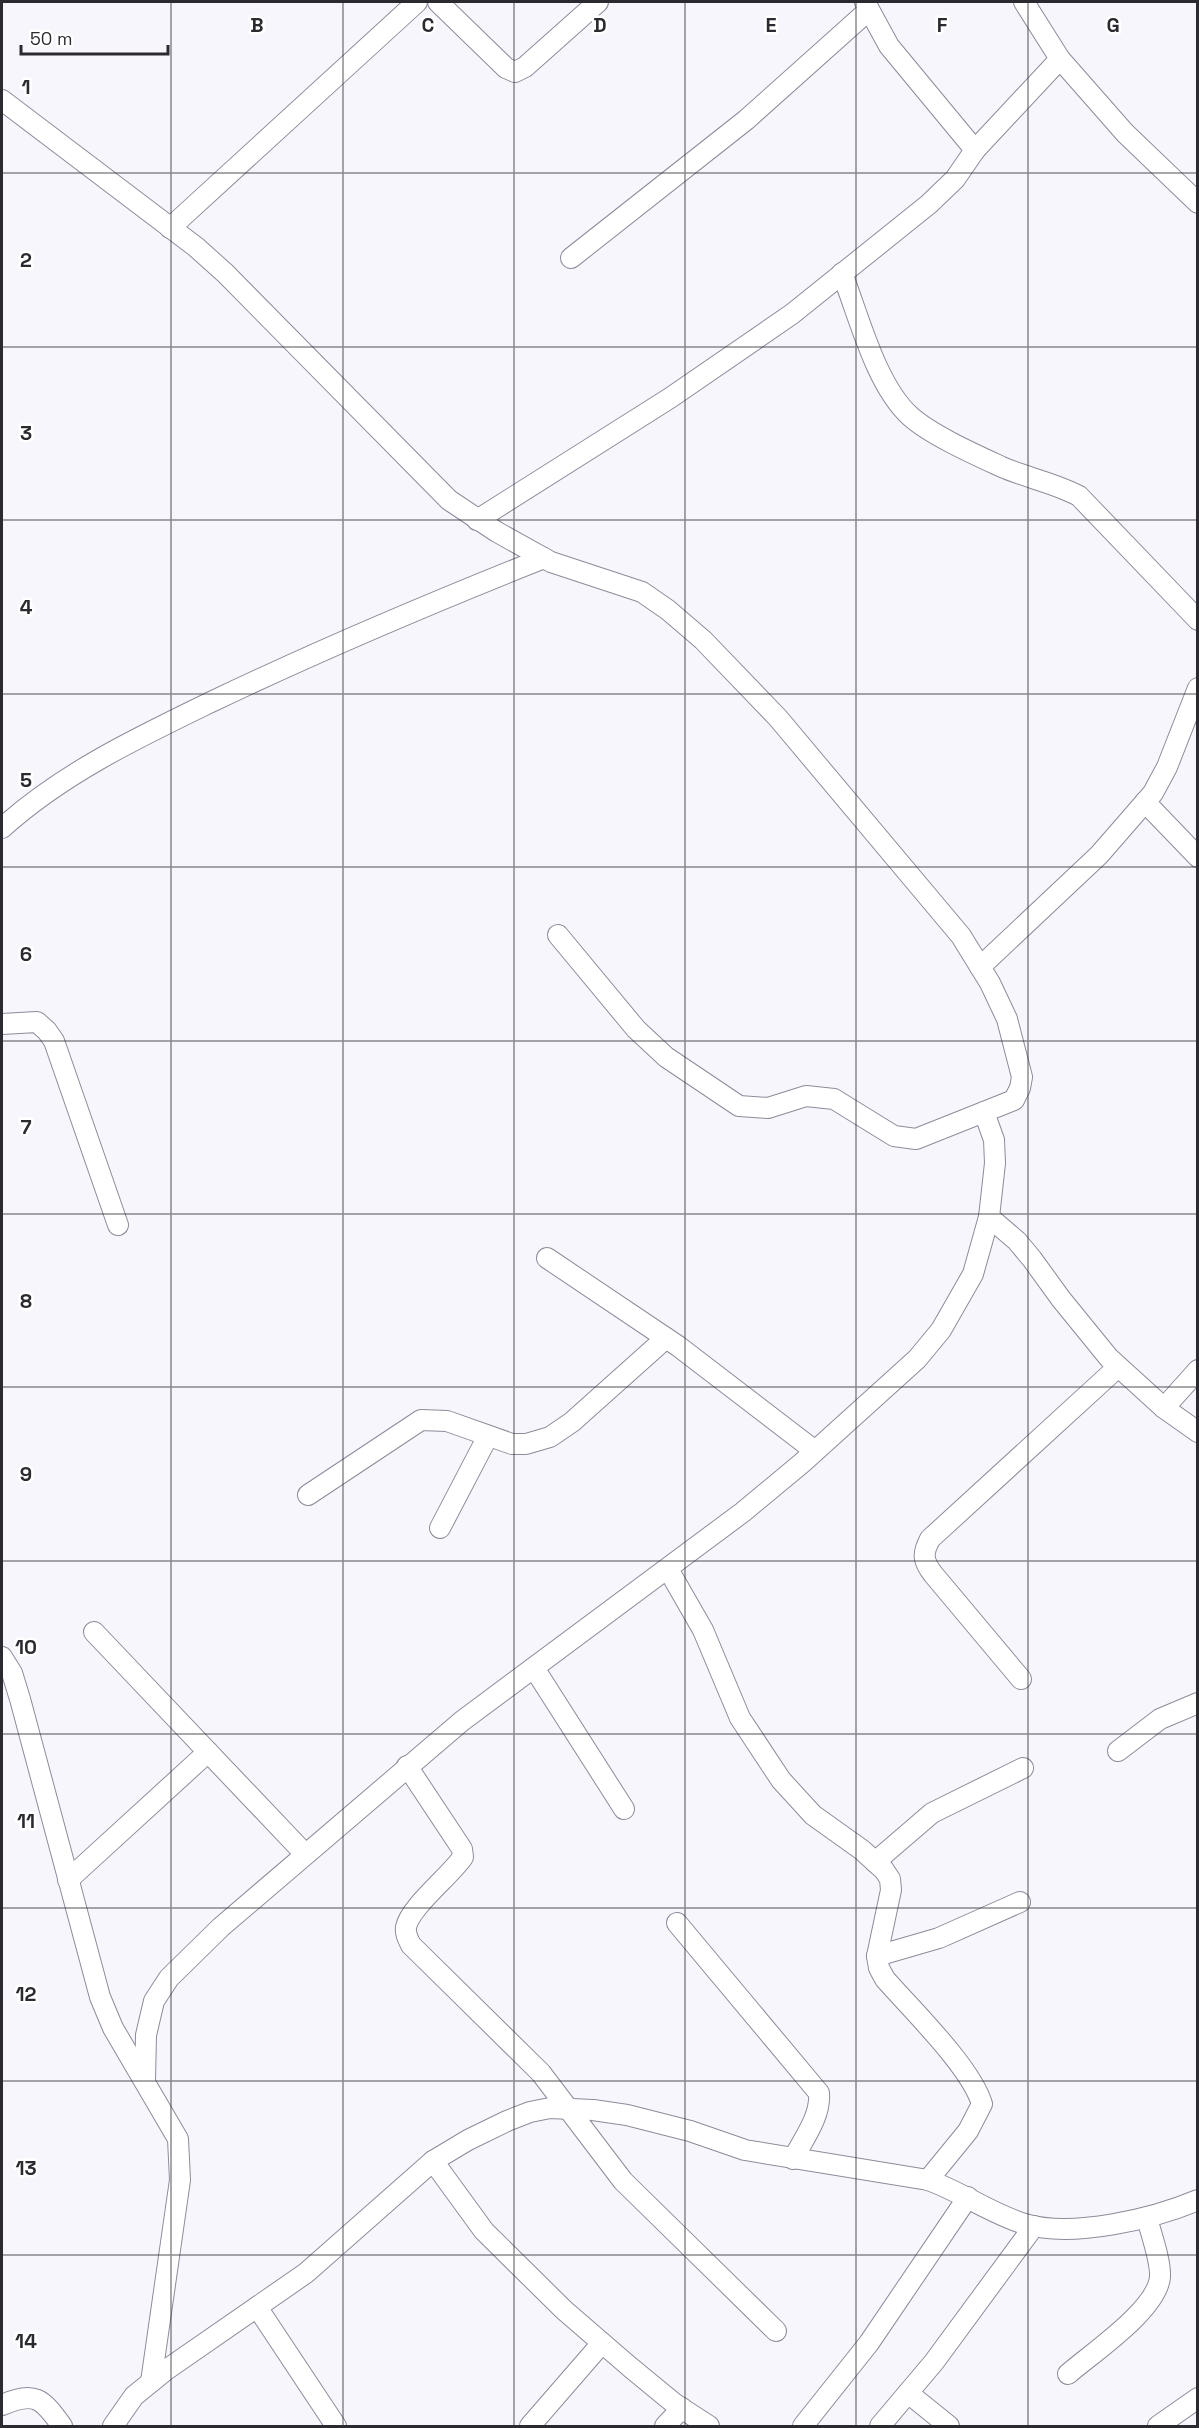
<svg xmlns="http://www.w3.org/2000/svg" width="1199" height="2428" font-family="'Space Grotesk',sans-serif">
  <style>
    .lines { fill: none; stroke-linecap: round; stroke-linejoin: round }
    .street-casing { stroke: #8f8a9a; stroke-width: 22 }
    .street { stroke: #fff; stroke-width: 20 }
    .grid { fill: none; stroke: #2c2a31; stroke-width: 1.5; stroke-opacity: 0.55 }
    .grid-label { font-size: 20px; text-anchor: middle; font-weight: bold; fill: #2c2a31; stroke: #fff; stroke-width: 5; stroke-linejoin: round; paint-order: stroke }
  </style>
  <rect width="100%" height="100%" fill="#f8f6fd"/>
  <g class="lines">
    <!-- street casing -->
    <g class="street-casing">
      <g id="street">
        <polyline points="438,2 506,68 515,72 525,67 598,2"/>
        <polyline points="865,2 889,46 975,150"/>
        <polyline points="1024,2 1060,59 1125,133 1198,203"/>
        <polyline points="2,100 196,247 225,273 449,500 497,532 551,562 642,592 668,610 703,640 778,718 961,936 990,983 1007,1019 1022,1077 1020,1088 1014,1100 916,1139 894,1136 834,1099 806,1096 768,1108 739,1106 666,1057 636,1029 558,935"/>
        <polyline points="170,228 417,2"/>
        <polyline points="571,258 746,120 869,10"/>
        <path d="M842,273C859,317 876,385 910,416C931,435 976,455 1002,467C1027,478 1055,483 1079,496L1198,620"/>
        <polyline points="477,520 670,398 792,314 929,204 955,179 975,150 1060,59"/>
        <polyline points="1145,802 1198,857"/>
        <path d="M2,828C63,773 137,738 211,702C320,650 431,603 544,558"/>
        <polyline points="980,967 1099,855 1153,793 1167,767 1198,688"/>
        <polyline points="2,1024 37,1022 47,1031 54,1041 118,1225"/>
        <polyline points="989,1217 1017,1241 1032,1259 1061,1299 1109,1358 1164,1408 1198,1432"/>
        <polyline points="547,1258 678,1346 815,1451"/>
        <polyline points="1164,1408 1198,1370"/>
        <polyline points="308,1495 421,1420 447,1421 512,1444 526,1444 550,1437 572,1422 666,1338"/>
        <polyline points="440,1528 488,1436"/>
        <path d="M668,1569L703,1630L740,1718L781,1780L813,1815L862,1850L884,1870L890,1879L891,1890L877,1956L879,1968L885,1979C912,2010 971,2067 982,2104L968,2131L928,2180"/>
        <polyline points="94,1632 305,1854"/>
        <polyline points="2,1657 12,1673 20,1699 100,1997 113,2028 178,2139 180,2180 151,2382"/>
        <polyline points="534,1668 624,1809"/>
        <path d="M1021,1679L933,1574C923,1561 922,1554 930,1539L1118,1367"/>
        <polyline points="1118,1751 1160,1719 1198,1703"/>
        <path d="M407,1766L462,1849L463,1857C450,1876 410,1907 406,1927C405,1934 408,1939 411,1945L541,2073L623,2181L776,2331"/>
        <polyline points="875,1862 932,1813 1023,1768"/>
        <polyline points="68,1880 208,1752"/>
        <path d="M677,1923L819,2093C821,2116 804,2138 793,2159"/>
        <polyline points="877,1956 939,1938 1020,1902"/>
        <polyline points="145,2080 146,2035 154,2001 169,1978 221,1927 462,1721 743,1512 802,1463 917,1359 941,1330 973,1274 989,1217 995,1163 994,1140 984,1112"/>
        <polyline points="433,2161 484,2231 564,2310 630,2367 675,2404 709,2426"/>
        <polyline points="257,2307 336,2426"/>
        <path d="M1068,2374C1092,2353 1157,2310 1160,2277C1161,2261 1151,2234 1147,2218"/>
        <polyline points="908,2393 949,2426"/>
        <path d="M2,2405C35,2391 42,2398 62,2426"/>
        <path d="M113,2426L134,2396L166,2370L306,2273L433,2161L468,2140L507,2121L530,2112L550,2108L593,2110L627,2115L690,2131L745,2150L928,2180C962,2192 991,2214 1025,2224C1073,2238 1153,2219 1198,2200"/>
        <polyline points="530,2426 602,2343"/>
        <polyline points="665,2426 682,2408"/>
        <polyline points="803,2426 869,2343 968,2197"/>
        <polyline points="880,2426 934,2362 1034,2226"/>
        <polyline points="1158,2426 1198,2398"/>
      </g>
    </g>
    <!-- street -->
    <use href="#street" class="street"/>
  </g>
  <!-- grid -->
  <path class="grid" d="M171,2V2426M343,2V2426M514,2V2426M685,2V2426M856,2V2426M1028,2V2426M2,173H1198M2,347H1198M2,520H1198M2,694H1198M2,867H1198M2,1041H1198M2,1214H1198M2,1387H1198M2,1561H1198M2,1734H1198M2,1908H1198M2,2081H1198M2,2255H1198"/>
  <g class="grid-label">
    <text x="257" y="32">B</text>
    <text x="428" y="32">C</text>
    <text x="600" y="32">D</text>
    <text x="771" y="32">E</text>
    <text x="942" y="32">F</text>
    <text x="1113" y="32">G</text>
    <text x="26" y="94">1</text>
    <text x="26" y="267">2</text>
    <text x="26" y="440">3</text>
    <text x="26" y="614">4</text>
    <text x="26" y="787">5</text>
    <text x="26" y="961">6</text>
    <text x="26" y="1134">7</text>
    <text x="26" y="1308">8</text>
    <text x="26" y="1481">9</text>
    <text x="26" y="1654">10</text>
    <text x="26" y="1828">11</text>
    <text x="26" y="2001">12</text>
    <text x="26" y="2175">13</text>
    <text x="26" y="2348">14</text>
  </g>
  <!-- border -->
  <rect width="1199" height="2428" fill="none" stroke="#2c2a31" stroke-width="6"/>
  <!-- scale -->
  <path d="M21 45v9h147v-9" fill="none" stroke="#2c2a31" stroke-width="3"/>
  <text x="30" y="45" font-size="18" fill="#2c2a31" stroke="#ffffff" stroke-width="4.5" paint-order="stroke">50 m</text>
</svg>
